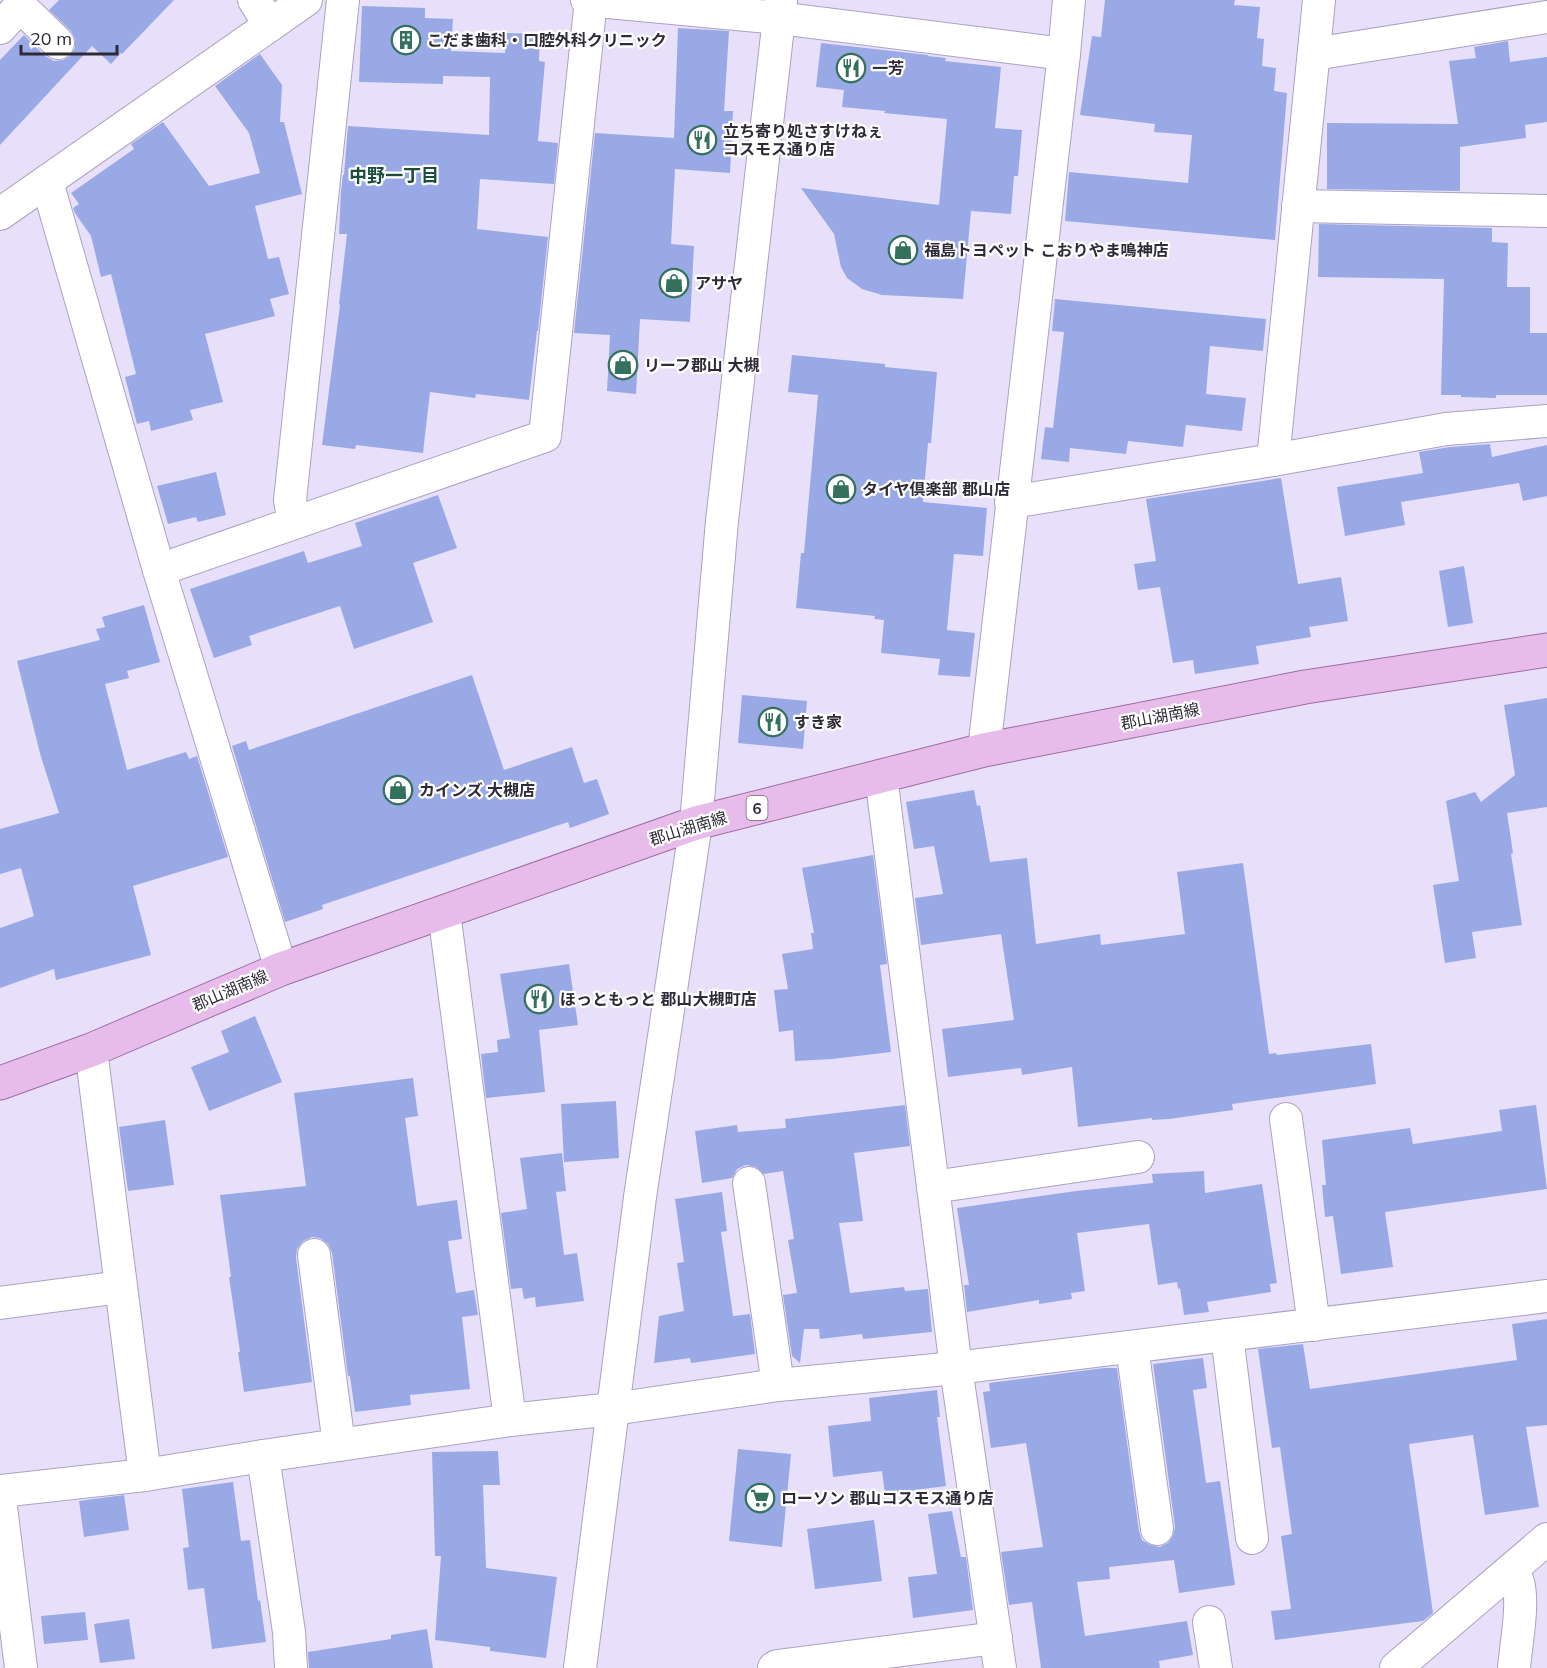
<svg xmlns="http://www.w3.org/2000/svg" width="1547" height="1668" font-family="Mulish,'Noto Sans JP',sans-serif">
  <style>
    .building { fill: #99a9e6 }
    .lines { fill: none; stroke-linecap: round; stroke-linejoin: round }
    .minor-casing { stroke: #aba1c1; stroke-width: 34 }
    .major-casing { stroke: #9d6ca2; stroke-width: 35 }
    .minor { stroke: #fff; stroke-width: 32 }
    .major { stroke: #e8bcea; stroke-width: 33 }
    .labels { text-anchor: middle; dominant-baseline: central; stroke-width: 4.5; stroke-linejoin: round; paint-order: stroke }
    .shield { fill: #fff; stroke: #6d6a73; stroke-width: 1.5 }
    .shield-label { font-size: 15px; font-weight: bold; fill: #2e2a37 }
    .poi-label { font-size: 16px; font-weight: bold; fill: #2e2a37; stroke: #fff; text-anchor: start }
    .street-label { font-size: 16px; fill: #2e2a37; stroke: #fff }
    .neighbourhood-label { font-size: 18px; font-weight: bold; fill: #1b4c3c; stroke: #fff }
  </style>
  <rect width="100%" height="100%" fill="#e8e0fb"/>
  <!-- building -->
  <g class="building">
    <polygon points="59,0 174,0 122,54 121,53 111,64 92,46 0,145 0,60 24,35 45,56 54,61 63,60 70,56 75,48 75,39 71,31 49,10"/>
    <polygon points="1105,0 1235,0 1234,5 1260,7 1257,38 1264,39 1262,66 1276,68 1274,91 1287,93 1275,240 1065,221 1069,172 1188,183 1192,135 1154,132 1155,124 1080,115 1092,36 1101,37"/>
    <polygon points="362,6 425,8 425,18 453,19 451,51 505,53 506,33 540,34 539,61 545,62 538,141 558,143 554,184 480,179 477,229 548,237 538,331 537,331 529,400 476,394 475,398 430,392 423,453 356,445 355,449 322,445 340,305 339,304 347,234 339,234 341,190 343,175 344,175 348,126 489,135 490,77 443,76 443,84 359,82"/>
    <polygon points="678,28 729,31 724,111 733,111 730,173 675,169 671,244 694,246 690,322 640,319 636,394 607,391 610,335 574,333 595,133 674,138"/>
    <polygon points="1508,41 1510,62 1547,57 1547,122 1525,125 1526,138 1460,147 1460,191 1327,189 1327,123 1458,124 1449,61 1476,58 1474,47"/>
    <polygon points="821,43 928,55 928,56 946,58 945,61 1001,67 995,128 1022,130 1018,176 1014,176 1011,214 971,211 963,299 882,295 862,289 847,278 841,267 834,234 801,188 939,205 947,119 884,113 885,111 842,107 844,90 816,87"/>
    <polygon points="260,54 282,85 280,122 284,122 302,194 255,206 268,259 279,257 289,294 270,299 275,316 205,334 223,402 190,410 193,420 151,431 149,421 137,424 125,377 136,374 111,274 101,277 91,236 75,213 73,208 79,204 71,193 134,149 131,144 163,122 209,186 260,173 249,133 215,86"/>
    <polygon points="1319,224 1492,228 1492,242 1508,243 1507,287 1530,287 1530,333 1547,333 1547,395 1496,395 1496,398 1461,397 1461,395 1441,395 1444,279 1318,277"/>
    <polygon points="1055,299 1266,319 1263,351 1210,346 1206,394 1246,398 1242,431 1186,425 1183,447 1128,441 1126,454 1070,448 1069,462 1041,459 1045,427 1053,428 1064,332 1052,331"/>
    <polygon points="792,355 885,364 885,367 937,372 931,443 928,443 923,502 987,508 983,556 954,554 947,630 975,633 970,677 938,675 940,659 881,653 884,620 874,619 875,616 796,608 801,553 804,553 818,395 788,392"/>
    <polygon points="1490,444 1492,457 1547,445 1547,496 1523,501 1519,483 1401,502 1405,525 1345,536 1337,487 1423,473 1419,452 1450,447"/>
    <polygon points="216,472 226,515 198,522 196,517 168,524 157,486"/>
    <polygon points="1281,478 1298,584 1341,577 1348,621 1309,627 1311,637 1256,646 1259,664 1195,674 1193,660 1173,663 1160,587 1138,590 1134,564 1156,561 1146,499"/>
    <polygon points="438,495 457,548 413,563 433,622 354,649 340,606 249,636 252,645 214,658 190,589 304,551 308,563 362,546 355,523"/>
    <polygon points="1464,566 1473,623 1448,627 1439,571"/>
    <polygon points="144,605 160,662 127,671 129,678 105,684 127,770 186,752 189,759 197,756 228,857 133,886 151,955 56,980 54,969 0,988 0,928 34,916 21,868 0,874 0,829 59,813 41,757 17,661 100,640 96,629 105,627 102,617"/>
    <polygon points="472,675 504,770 572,747 584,783 597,779 609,814 570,828 568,822 322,905 323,909 285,922 232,746 246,741 249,750"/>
    <polygon points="742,695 807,701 803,749 738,743"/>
    <polygon points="1547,698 1547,807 1507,813 1513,853 1511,854 1522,925 1472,932 1476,958 1445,963 1433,885 1459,881 1446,801 1475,792 1481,802 1515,775 1504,705"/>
    <polygon points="974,790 977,806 980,805 990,862 1027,858 1036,944 1100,934 1101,945 1185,934 1177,872 1243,863 1269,1054 1276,1053 1277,1055 1371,1044 1376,1084 1232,1104 1233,1110 1169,1119 1152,1120 1152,1118 1078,1127 1072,1067 1022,1075 1021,1068 948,1077 942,1029 1014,1020 1001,934 921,945 915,898 943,894 934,846 914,849 906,802"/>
    <polygon points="873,855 887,964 880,965 891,1052 832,1059 795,1061 793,1030 779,1032 774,990 788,989 782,954 813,949 811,933 814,933 802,868"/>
    <polygon points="569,964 578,1025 539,1030 545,1092 486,1098 481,1054 498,1052 497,1040 510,1038 500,974"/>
    <polygon points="255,1016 282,1082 209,1111 191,1067 229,1052 221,1031"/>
    <polygon points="413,1078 418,1116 405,1118 417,1206 457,1200 462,1239 448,1241 456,1293 474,1290 478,1315 462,1317 470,1389 410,1395 411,1405 355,1412 350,1376 348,1376 332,1253 328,1244 320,1238 312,1237 303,1241 297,1249 296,1257 312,1382 244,1392 238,1352 240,1352 229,1277 231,1277 220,1195 306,1186 294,1093"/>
    <polygon points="616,1101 619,1158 564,1162 561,1104"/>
    <polygon points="905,1105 910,1146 854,1153 863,1221 839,1223 850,1293 904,1287 905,1291 928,1289 932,1332 863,1339 862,1334 820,1339 819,1329 804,1329 800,1363 792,1356 783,1295 797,1293 788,1240 794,1239 783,1171 764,1174 756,1167 746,1165 737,1169 732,1178 702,1183 695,1131 737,1125 738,1132 786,1128 785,1119"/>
    <polygon points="1536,1105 1547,1189 1385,1212 1393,1267 1341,1274 1333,1216 1325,1217 1322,1185 1326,1185 1322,1140 1410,1128 1413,1144 1502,1131 1499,1110"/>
    <polygon points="165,1120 174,1185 128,1191 119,1127"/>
    <polygon points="562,1153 566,1191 556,1192 564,1255 577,1253 584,1301 536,1307 535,1297 524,1299 522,1288 511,1289 501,1213 527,1209 520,1158"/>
    <polygon points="1204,1171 1205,1193 1262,1184 1277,1283 1270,1284 1271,1292 1207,1302 1209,1312 1184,1315 1180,1288 1178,1289 1177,1282 1158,1285 1149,1224 1077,1233 1085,1291 1071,1293 1072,1299 1039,1304 1039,1300 967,1312 964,1285 969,1285 957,1208 1076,1191 1153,1183 1152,1174"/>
    <polygon points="722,1192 727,1231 721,1232 733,1316 750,1314 755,1354 691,1363 690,1358 654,1363 659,1316 684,1311 677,1263 684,1262 675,1199"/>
    <polygon points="1547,1319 1547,1425 1526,1427 1539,1507 1485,1515 1473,1435 1409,1444 1433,1613 1423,1621 1275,1640 1271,1611 1291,1609 1281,1536 1292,1534 1280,1447 1272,1448 1258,1349 1303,1344 1310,1389 1517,1360 1512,1324"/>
    <polygon points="1203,1358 1207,1388 1193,1390 1206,1483 1220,1481 1235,1585 1179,1593 1174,1560 1109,1567 1110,1579 1077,1582 1085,1636 1187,1621 1193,1655 1159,1661 1160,1668 1041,1668 1032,1602 1009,1605 1001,1552 1043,1547 1026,1443 991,1448 983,1392 990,1391 989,1383 1104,1368 1117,1368 1139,1531 1142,1540 1150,1545 1160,1547 1168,1543 1173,1536 1175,1527 1153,1364"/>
    <polygon points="937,1390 940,1417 937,1417 946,1486 885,1494 882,1471 833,1477 828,1426 871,1421 869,1398"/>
    <polygon points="738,1449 791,1454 782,1547 729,1541"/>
    <polygon points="498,1451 500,1485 483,1485 486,1568 557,1577 546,1658 490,1651 490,1647 435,1640 441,1556 435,1556 432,1452"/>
    <polygon points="233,1482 241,1541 250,1540 258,1601 260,1600 266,1642 212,1649 204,1588 188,1590 183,1548 189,1547 182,1489"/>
    <polygon points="124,1495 129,1530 84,1537 79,1501"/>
    <polygon points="952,1511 961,1557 966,1557 973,1610 913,1618 908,1577 937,1574 928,1514"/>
    <polygon points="874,1520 882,1581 815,1589 807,1529"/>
    <polygon points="85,1612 88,1640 44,1644 41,1616"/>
    <polygon points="129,1619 135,1659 100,1663 94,1624"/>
    <polygon points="427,1629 433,1668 309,1668 308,1652 391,1639 391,1635"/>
  </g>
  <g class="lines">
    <!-- minor casing -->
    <g class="minor-casing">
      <g id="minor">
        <polyline points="254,0 270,25"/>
        <polyline points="587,0 779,18 1064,54"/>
        <polyline points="0,28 20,6 58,43"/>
        <polyline points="1314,54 1547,17"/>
        <polyline points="47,182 159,570 281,969"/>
        <polyline points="1298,206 1547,211"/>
        <polyline points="0,214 306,0"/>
        <polyline points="1273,460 1319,0"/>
        <polyline points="1011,502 1273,460 1446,429 1547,421"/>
        <polyline points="294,523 290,500 343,0"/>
        <polyline points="159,570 545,436 591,0"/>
        <polyline points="984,750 1064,54 1069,0"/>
        <polyline points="881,776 956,1368 1000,1668"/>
        <polyline points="444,912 510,1420"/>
        <polyline points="91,1050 145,1475"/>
        <polyline points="1286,1119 1314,1325"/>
        <polyline points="749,1183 778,1385"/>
        <polyline points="933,1187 1138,1157"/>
        <polyline points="314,1255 339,1445"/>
        <polyline points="0,1303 121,1287"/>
        <polyline points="1227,1335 1252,1538"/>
        <polyline points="1132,1347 1157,1529"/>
        <polyline points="263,1456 289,1632 291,1668"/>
        <polyline points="0,1491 145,1475 263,1456 510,1420 613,1409 778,1385 956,1368 1547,1296"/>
        <polyline points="0,1499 21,1668"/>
        <path d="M1511,1570C1514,1574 1517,1577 1518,1582C1524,1604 1516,1644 1514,1668"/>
        <polyline points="1209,1622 1216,1668"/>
        <polyline points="580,1668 640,1197 696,823 722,521 781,0"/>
        <polyline points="774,1668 777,1666 996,1638"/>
        <polyline points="1396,1668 1547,1539"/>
      </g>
    </g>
    <!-- major casing -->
    <g class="major-casing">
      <polyline id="major" points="0,1083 91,1050 281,969 696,823 984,750 1305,687 1547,650"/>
    </g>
    <!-- minor -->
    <use href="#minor" class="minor"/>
    <!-- major -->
    <use href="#major" class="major"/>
  </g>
  <!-- icons -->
  <defs>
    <g id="building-ring" transform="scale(1.5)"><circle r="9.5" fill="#fff" stroke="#34715c" stroke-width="1.5"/><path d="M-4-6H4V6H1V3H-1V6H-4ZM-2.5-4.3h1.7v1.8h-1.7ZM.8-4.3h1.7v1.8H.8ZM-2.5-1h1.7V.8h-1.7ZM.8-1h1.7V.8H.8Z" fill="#34715c"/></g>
    <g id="restaurant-ring" transform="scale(1.5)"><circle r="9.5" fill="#fff" stroke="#34715c" stroke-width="1.5"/><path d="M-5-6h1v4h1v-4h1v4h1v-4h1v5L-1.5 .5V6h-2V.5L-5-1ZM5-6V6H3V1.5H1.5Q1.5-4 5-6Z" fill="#34715c"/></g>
    <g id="shop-ring" transform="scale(1.5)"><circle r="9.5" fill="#fff" stroke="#34715c" stroke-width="1.5"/><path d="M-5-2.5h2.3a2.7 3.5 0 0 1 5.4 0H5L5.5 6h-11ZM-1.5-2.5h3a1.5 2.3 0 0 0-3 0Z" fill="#34715c"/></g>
    <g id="supermarket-ring" transform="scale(1.5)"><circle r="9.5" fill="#fff" stroke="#34715c" stroke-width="1.5"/><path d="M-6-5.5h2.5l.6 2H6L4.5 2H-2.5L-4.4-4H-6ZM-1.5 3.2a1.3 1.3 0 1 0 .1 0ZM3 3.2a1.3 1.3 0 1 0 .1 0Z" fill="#34715c"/></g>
  </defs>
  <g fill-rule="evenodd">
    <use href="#building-ring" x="406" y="40"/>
    <use href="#restaurant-ring" x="851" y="68"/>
    <use href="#restaurant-ring" x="702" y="140"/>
    <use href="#shop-ring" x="903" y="250"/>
    <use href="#shop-ring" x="674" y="283"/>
    <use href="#shop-ring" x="623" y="365"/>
    <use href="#shop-ring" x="841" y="489"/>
    <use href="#restaurant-ring" x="773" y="722"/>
    <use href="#shop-ring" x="398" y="790"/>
    <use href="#restaurant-ring" x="539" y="999"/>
    <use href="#supermarket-ring" x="760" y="1498"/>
  </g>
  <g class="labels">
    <!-- shield labels -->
    <rect class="shield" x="746.5" y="796" width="21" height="24" rx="4.5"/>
    <g class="shield-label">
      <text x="757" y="808">6</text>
    </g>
    <!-- poi labels -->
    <g class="poi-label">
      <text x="427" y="40">こだま歯科・口腔外科クリニック</text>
      <text x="872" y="68">一芳</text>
      <text x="723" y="131">立ち寄り処さすけねぇ<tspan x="723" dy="18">コスモス通り店</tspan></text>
      <text x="924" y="250">福島トヨペット こおりやま鳴神店</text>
      <text x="695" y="283">アサヤ</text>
      <text x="644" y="365">リーフ郡山 大槻</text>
      <text x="862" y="489">タイヤ倶楽部 郡山店</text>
      <text x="794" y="722">すき家</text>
      <text x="419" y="790">カインズ 大槻店</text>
      <text x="560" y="999">ほっともっと 郡山大槻町店</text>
      <text x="781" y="1498">ローソン 郡山コスモス通り店</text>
    </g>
    <!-- street labels -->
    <g class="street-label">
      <text transform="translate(1160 716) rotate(-11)">郡山湖南線</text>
      <text transform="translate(688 828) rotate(-17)">郡山湖南線</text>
      <text transform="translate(230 990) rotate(-23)">郡山湖南線</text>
    </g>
    <!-- neighbourhood labels -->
    <g class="neighbourhood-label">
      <text x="394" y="175">中野一丁目</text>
    </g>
  </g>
  <!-- scale -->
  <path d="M21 45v9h96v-9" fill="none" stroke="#2e2a37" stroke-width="3"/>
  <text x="30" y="45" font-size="18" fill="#2e2a37" stroke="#ffffff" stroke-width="4.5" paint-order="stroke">20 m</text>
</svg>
